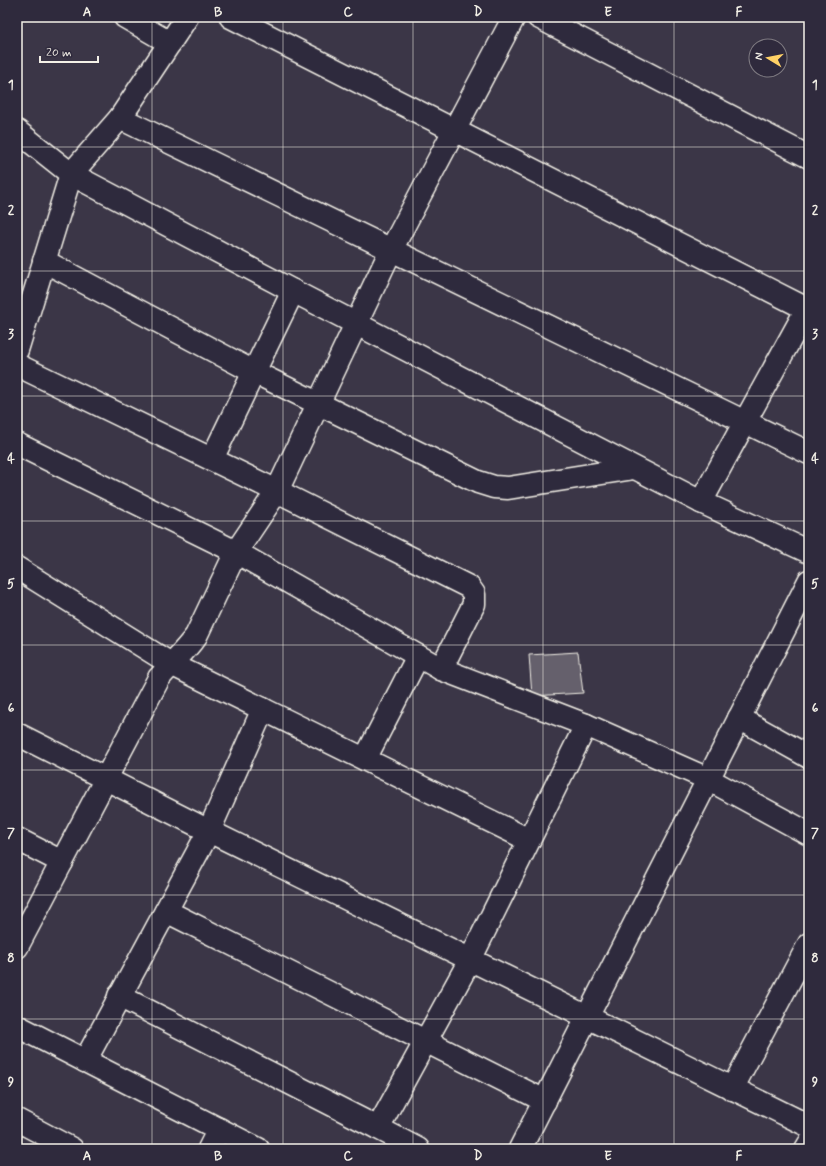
<svg xmlns="http://www.w3.org/2000/svg" width="826" height="1166" font-family="Mynerve,sans-serif">
  <style>
    .building { fill: #65616c; stroke: #f4f1e8 }
    .lines { fill: none; stroke-linecap: round; stroke-linejoin: round }
    .minor-casing { stroke: #f4f1e8; stroke-width: 25 }
    .minor { stroke: #2f2a3d; stroke-width: 22 }
    .grid { fill: none; stroke: #f4f1e8; stroke-width: 1; stroke-opacity: 0.55 }
    .neatline { fill: none; stroke: #f4f1e8; stroke-width: 1.5 }
    .grid-label { font-size: 13px; text-anchor: middle; font-weight: bold; fill: #f4f1e8 }
  </style>
  <rect width="100%" height="100%" fill="#3b3647"/>
  <filter id="ink" filterUnits="userSpaceOnUse"><feTurbulence type="fractalNoise" baseFrequency=".025" numOctaves="2"/><feDisplacementMap in="SourceGraphic" scale="8" xChannelSelector="R" yChannelSelector="G"/><feConvolveMatrix kernelMatrix="1 2 1 2 8 2 1 2 1" color-interpolation-filters="sRGB"/></filter>
  <g filter="url(#ink)">
    <!-- building -->
    <polygon class="building" points="578,652 583,693 532,696 529,655"/>
    <g class="lines">
      <!-- minor casing -->
      <g class="minor-casing">
        <g id="minor">
          <polyline points="125,17 170,43"/>
          <polyline points="231,17 809,310"/>
          <polyline points="538,17 809,157"/>
          <polyline points="120,118 809,453"/>
          <polyline points="17,131 71,174 293,291 701,502 809,552"/>
          <polyline points="44,261 254,372 478,482 494,487 508,488 634,468"/>
          <polyline points="17,350 71,174 120,118 187,17"/>
          <polyline points="17,365 277,491 469,587 474,594 474,604 441,669"/>
          <polyline points="17,444 236,552 441,669 586,725 708,779 809,834"/>
          <polyline points="212,459 293,291"/>
          <polyline points="701,502 809,305"/>
          <polyline points="17,568 171,664 529,840"/>
          <polyline points="739,718 809,757"/>
          <polyline points="17,734 209,831 809,1126"/>
          <polyline points="365,759 418,656"/>
          <polyline points="17,839 62,862"/>
          <polyline points="166,911 545,1101"/>
          <path d="M17,947L159,678C171,664 185,651 196,636L236,552L277,491L391,250L514,17"/>
          <polyline points="119,996 378,1128 470,960 586,725"/>
          <polyline points="17,1026 258,1149"/>
          <polyline points="85,1061 209,831 263,709"/>
          <polyline points="732,1089 809,944"/>
          <polyline points="17,1120 72,1149"/>
          <polyline points="378,1128 418,1149"/>
          <polyline points="209,1149 219,1129"/>
          <polyline points="520,1149 809,581"/>
          <polyline points="806,1149 809,1144"/>
        </g>
      </g>
      <!-- minor -->
      <use href="#minor" class="minor"/>
    </g>
  </g>
  <!-- grid -->
  <path class="grid" d="M152,17V1149M283,17V1149M413,17V1149M543,17V1149M674,17V1149M17,147H809M17,271H809M17,396H809M17,521H809M17,645H809M17,770H809M17,895H809M17,1019H809"/>
  <!-- margin -->
  <rect width="826" height="1166" fill="none" stroke="#2f2a3d" stroke-width="44"/>
  <!-- north arrow -->
  <g transform="translate(768 58) rotate(280)"><circle r="19" fill="#2f2a3d" stroke="#7e7a81"/>
  <path d="M0-3L7 15L0 10L-7 15Z" fill="#ffd166"/>
  <text y="-6" font-size="11" font-weight="bold" text-anchor="middle" fill="#f4f1e8">N</text>
  </g>
  <!-- scale -->
  <path d="M40 56v6h58v-6" fill="none" stroke="#f4f1e8" stroke-width="2"/>
  <text x="46" y="56" font-size="12" fill="#f4f1e8" stroke="#2f2a3d" stroke-width="3" paint-order="stroke">20 m</text>
  <rect x="22" y="22" width="782" height="1122" class="neatline"/>
  <g class="grid-label">
    <text x="87" y="16">A</text>
    <text x="218" y="16">B</text>
    <text x="348" y="16">C</text>
    <text x="478" y="16">D</text>
    <text x="608" y="16">E</text>
    <text x="739" y="16">F</text>
    <text x="11" y="89">1</text>
    <text x="815" y="89">1</text>
    <text x="11" y="214">2</text>
    <text x="815" y="214">2</text>
    <text x="11" y="338">3</text>
    <text x="815" y="338">3</text>
    <text x="11" y="463">4</text>
    <text x="815" y="463">4</text>
    <text x="11" y="588">5</text>
    <text x="815" y="588">5</text>
    <text x="11" y="712">6</text>
    <text x="815" y="712">6</text>
    <text x="11" y="837">7</text>
    <text x="815" y="837">7</text>
    <text x="11" y="962">8</text>
    <text x="815" y="962">8</text>
    <text x="11" y="1086">9</text>
    <text x="815" y="1086">9</text>
    <text x="87" y="1160">A</text>
    <text x="218" y="1160">B</text>
    <text x="348" y="1160">C</text>
    <text x="478" y="1160">D</text>
    <text x="608" y="1160">E</text>
    <text x="739" y="1160">F</text>
  </g>
</svg>
